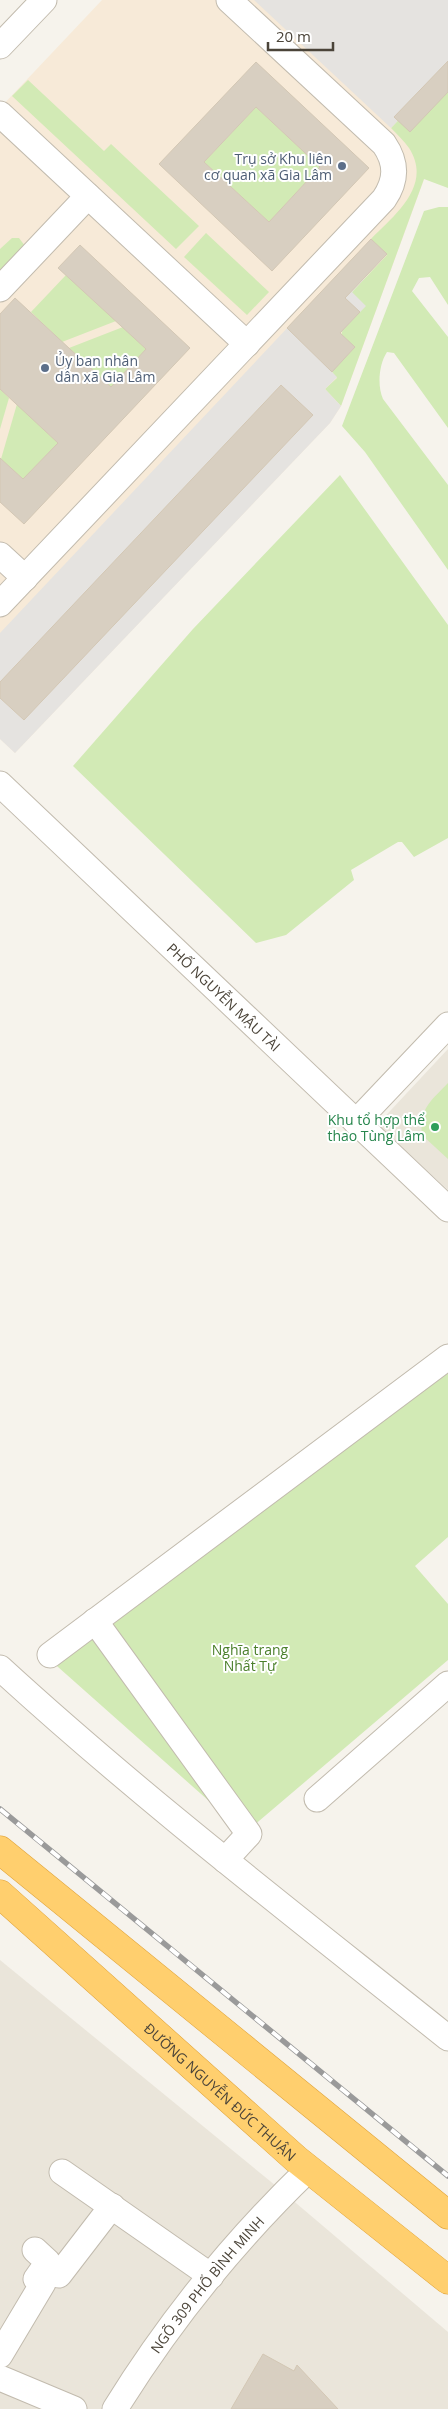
<svg xmlns="http://www.w3.org/2000/svg" width="448" height="2409" font-family="'Open Sans',sans-serif">
  <style>
    .residential { fill: #eae5da }
    .commercial { fill: #f7ead8 }
    .green { fill: #d2eab5 }
    .parking { fill: #e5e3e0 }
    .building { fill: #d8cfc1; stroke: #d3c7b4; fill-rule: evenodd }
    .lines { fill: none; stroke-linecap: round; stroke-linejoin: round }
    .minor-casing { stroke: #c2bbae; stroke-width: 27 }
    .highway-casing { stroke: #e0a43c; stroke-width: 29 }
    .minor { stroke: #fff; stroke-width: 25 }
    .highway { stroke: #ffcf6e; stroke-width: 28 }
    .rail-casing { stroke: #9a9a9a; stroke-width: 5.5 }
    .rail { stroke: #fff; stroke-width: 4; stroke-dasharray: 11; stroke-linecap: butt }
    .service-dot { fill: #5c6f8a; stroke: #fff; stroke-width: 2 }
    .leisure-dot { fill: #2e9e5b; stroke: #fff; stroke-width: 2 }
    .labels { text-anchor: middle; dominant-baseline: central; stroke-width: 4; stroke-linejoin: round; paint-order: stroke }
    .service-label { font-size: 14px; fill: #4e5e75; stroke: #fff; text-anchor: end }
    .street-label { font-size: 14px; fill: #4b4439; stroke: #fff }
    .leisure-label { font-size: 14px; fill: #27864d; stroke: #fff; text-anchor: end }
    .park-label { font-size: 14px; fill: #4a7f2a; stroke: #fff }
  </style>
  <rect width="100%" height="100%" fill="#f6f3ec"/>
  <!-- residential -->
  <g class="residential">
    <polygon points="448,1049 448,1190 377,1125"/>
    <polygon points="0,1960 270,2181 448,2332 448,2409 0,2409"/>
  </g>
  <!-- commercial -->
  <polygon class="commercial" points="102,0 448,0 448,114 341,406 330,423 15,753 0,739 0,108"/>
  <!-- green -->
  <g class="green">
    <path d="M448,68V188L424,179L341,406L325,389L337,378L332,372L352,292L387,255L371,239C395,215 433,185 409,148C404,141 397,134 391,128Z"/>
    <polygon points="28,80 104,151 111,144 199,226 176,249 12,96"/>
    <polygon points="256,107 320,167 269,222 204,162"/>
    <path d="M439,207H448V305L430,277L419,278L412,291L448,337V428L394,353L387,352C379,364 377,386 383,399L448,485V570L365,452L342,426L424,211Z"/>
    <polygon points="206,233 269,292 247,315 184,257"/>
    <polygon points="12,238 19,238 25,246 0,279 0,249"/>
    <polygon points="66,275 116,321 62,342 31,312"/>
    <polygon points="123,327 146,349 111,387 69,348"/>
    <polygon points="0,389 9,398 0,429"/>
    <polygon points="17,404 58,443 23,479 1,459"/>
    <polygon points="340,475 448,625 448,838 414,857 402,842 398,842 351,870 354,880 286,935 256,943 73,766 193,629"/>
    <path d="M448,1083V1159L422,1135C419,1108 431,1101 448,1083Z"/>
    <polygon points="448,1344 448,1537 415,1566 448,1604 448,1660 245,1833 40,1651"/>
  </g>
  <!-- parking -->
  <g class="parking">
    <polygon points="254,0 448,0 448,68 391,128"/>
    <polygon points="371,239 387,254 352,292 366,306 340,333 355,347 332,372 337,377 325,389 341,406 330,423 15,753 0,739 0,633"/>
  </g>
  <!-- building -->
  <g class="building">
    <polygon points="448,61 448,92 410,132 394,117"/>
    <path d="M256,62L369,168L272,271L159,164ZM256,107L320,167L269,222L204,162Z"/>
    <polygon points="371,239 387,254 345,298 360,312 340,333 355,347 332,372 287,328"/>
    <polygon points="80,245 190,348 24,524 0,502 0,458 23,479 58,443 0,389 0,314 15,298 111,387 146,349 58,268"/>
    <polygon points="281,385 313,415 24,720 0,698 0,682"/>
    <polygon points="263,2354 294,2371 297,2365 338,2409 231,2409"/>
  </g>
  <g class="lines">
    <!-- minor casing -->
    <g class="minor-casing">
      <g id="minor">
        <polyline points="0,46 44,0"/>
        <polyline points="0,114 247,344"/>
        <polyline points="0,289 88,196"/>
        <polyline points="0,555 25,578"/>
        <path d="M0,604L384,199C397,180 397,163 384,144L229,0"/>
        <path id="s1" d="M0,784L448,1209"/>
        <polyline points="356,1122 448,1025"/>
        <polyline points="95,1621 249,1834 225,1860"/>
        <polyline points="50,1655 448,1357"/>
        <path d="M0,1668C143,1799 297,1917 448,2038"/>
        <polyline points="317,1799 448,1684"/>
        <polyline points="62,2172 211,2276"/>
        <polyline points="59,2275 112,2206"/>
        <polyline points="0,2355 43,2283 36,2279 48,2262 35,2250"/>
        <polyline points="0,2378 74,2409"/>
        <path id="s2" d="M115,2409C169,2322 235,2240 309,2169"/>
      </g>
    </g>
    <!-- highway casing -->
    <g class="highway-casing">
      <g id="highway">
        <polyline points="0,1850 448,2215"/>
        <path id="s3" d="M0,1894L296,2159L448,2280"/>
      </g>
    </g>
    <!-- minor -->
    <use href="#minor" class="minor"/>
    <!-- highway -->
    <use href="#highway" class="highway"/>
    <!-- rail casing -->
    <g class="rail-casing">
      <polyline id="rail" points="0,1809 448,2176"/>
    </g>
    <!-- rail -->
    <use href="#rail" class="rail"/>
  </g>
  <!-- markers -->
  <g class="service-dot">
    <circle cx="342" cy="166" r="5"/>
    <circle cx="45" cy="368" r="5"/>
  </g>
  <circle class="leisure-dot" cx="435" cy="1127" r="5"/>
  <g class="labels">
    <!-- service labels -->
    <g class="service-label">
      <text x="332" y="158">Trụ sở Khu liên<tspan x="332" dy="16">cơ quan xã Gia Lâm</tspan></text>
      <text x="55" y="360" text-anchor="start">Ủy ban nhân<tspan x="55" dy="16">dân xã Gia Lâm</tspan></text>
    </g>
    <!-- street labels -->
    <g class="street-label">
      <text stroke="none"><textPath href="#s1" startOffset="309">PHỐ NGUYỄN MẬU TÀI</textPath></text>
      <text stroke="none"><textPath href="#s3" startOffset="296">ĐƯỜNG NGUYỄN ĐỨC THUẬN</textPath></text>
      <text stroke="none"><textPath href="#s2" startOffset="155">NGÕ 309 PHỐ BÌNH MINH</textPath></text>
    </g>
    <!-- leisure labels -->
    <g class="leisure-label">
      <text x="425" y="1119">Khu tổ hợp thể<tspan x="425" dy="16">thao Tùng Lâm</tspan></text>
    </g>
    <!-- park labels -->
    <g class="park-label">
      <text x="250" y="1649">Nghĩa trang<tspan x="250" dy="16">Nhất Tự</tspan></text>
    </g>
  </g>
  <!-- scale -->
  <path d="M268 42v8h65v-8" fill="none" stroke="#4b4439" stroke-width="2.5"/>
  <text x="276" y="42" font-size="15" fill="#4b4439" stroke="#ffffff" stroke-width="4" paint-order="stroke">20 m</text>
</svg>
